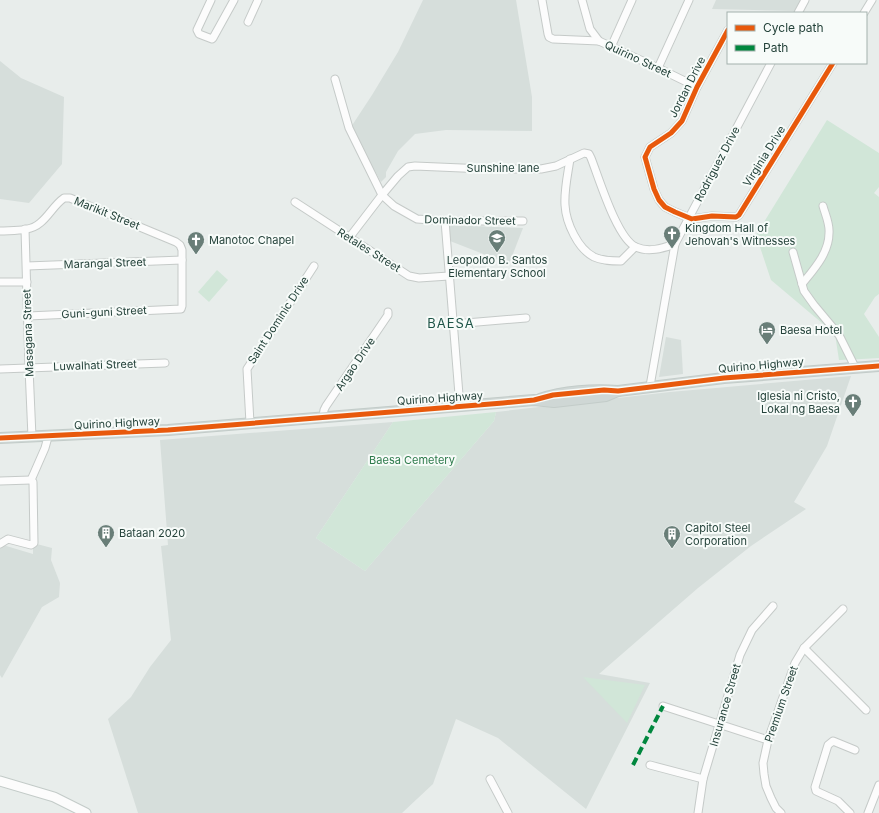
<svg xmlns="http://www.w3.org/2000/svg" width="879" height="813" font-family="Inter,sans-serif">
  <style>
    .built { fill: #d6dedb }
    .green { fill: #d1e6d8 }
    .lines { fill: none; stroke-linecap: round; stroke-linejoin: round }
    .street-casing { stroke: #c5cac8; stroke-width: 9 }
    .secondary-casing { stroke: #c3cbc8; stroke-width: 11 }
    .primary-casing { stroke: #c3ccc9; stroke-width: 12 }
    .street { stroke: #fcfcfc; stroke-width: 7 }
    .secondary { stroke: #fcfcfc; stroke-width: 9 }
    .primary { stroke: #cfd7d5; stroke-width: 10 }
    .quiet { stroke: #00873e; stroke-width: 4; stroke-dasharray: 8 4; stroke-linecap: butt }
    .cycleway-casing { stroke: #f7fbf9; stroke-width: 8 }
    .cycleway { stroke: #e8590c; stroke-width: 5 }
    .labels { text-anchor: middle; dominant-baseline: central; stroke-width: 4; stroke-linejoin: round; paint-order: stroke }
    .street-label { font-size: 11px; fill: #24423a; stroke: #f7fbf9 }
    .poi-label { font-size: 11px; fill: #24423a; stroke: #f7fbf9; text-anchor: start }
    .park-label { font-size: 11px; fill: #2d7a4b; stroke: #f7fbf9 }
    .quarter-label { font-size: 13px; letter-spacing: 1px; fill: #1f5548; stroke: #f7fbf9 }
  </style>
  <rect width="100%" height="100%" fill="#e8edeb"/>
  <!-- built -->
  <g class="built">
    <polygon points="423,0 516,0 532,97 532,131 446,130 415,134 398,151 386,172 386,177 381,182 351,127 372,95 398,52"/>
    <polygon points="716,0 801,0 795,11 712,9"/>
    <polygon points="0,61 21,78 64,97 62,164 29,203 0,199"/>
    <polygon points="449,225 523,228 509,264 450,241"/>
    <polygon points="666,337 681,340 683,374 659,377"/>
    <polygon points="851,376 827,446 794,502 806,509 751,546 698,588 599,674 650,683 586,809 498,738 456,719 433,784 402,813 138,813 108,719 131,697 150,667 171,640 161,546 168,545 160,440 393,422 316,538 365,571 494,421 496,412 670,392"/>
    <polygon points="33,543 52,548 51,560 60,583 59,597 42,607 2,678 0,675 0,548 3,545 33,554"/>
  </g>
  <!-- green -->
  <g class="green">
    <polygon points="827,120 879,153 879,187 874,193 879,197 879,294 875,297 864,314 879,337 879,358 862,359 839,360 835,334 771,280 756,235"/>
    <polygon points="217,270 228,280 209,302 198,292"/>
    <polygon points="496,412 494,421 365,571 316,538 393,422"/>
    <polygon points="583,677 645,685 627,723"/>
  </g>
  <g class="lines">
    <!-- street casing -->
    <g class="street-casing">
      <g id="street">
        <polyline points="211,0 197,30 199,34 212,39 213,38 234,0"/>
        <polyline points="542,0 548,34 549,37 553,39 599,41 658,68 697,87"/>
        <polyline points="582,0 590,29 599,41"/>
        <polyline points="798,13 805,0"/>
        <polyline points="864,13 872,0"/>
        <polyline points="248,22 258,0"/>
        <polyline points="728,30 697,87 682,121 671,133 650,147 645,157 654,189 659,200 665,207 675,212 692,219 712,216 736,217 739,215 833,63"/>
        <polyline points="611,47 632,0"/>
        <polyline points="658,68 689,0"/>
        <polyline points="335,79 349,128 382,195 394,206 417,219 445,221 523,221"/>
        <path d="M570,159C568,173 564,190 565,205C566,223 578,249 594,257C603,261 612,261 621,261L635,247"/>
        <polyline points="295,202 409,276 419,278 449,276"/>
        <polyline points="445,221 460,407"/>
        <polyline points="25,229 29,368 32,437"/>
        <path d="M0,231C13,230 30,232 40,223C49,216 54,205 64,198H70L176,242L180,245L182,250V306L181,309L28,316"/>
        <path d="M349,238L382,195L398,176L408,167L415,166L485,169H541L556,166L584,153L589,154L591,158C599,178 617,239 636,247C649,253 663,248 675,244"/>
        <polyline points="793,252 804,291 814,305 839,335 855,367"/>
        <polyline points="27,266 182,260"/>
        <polyline points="0,282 27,282"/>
        <path d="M802,284C814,269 829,253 829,233C830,224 825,214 823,206"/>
        <polyline points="454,324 526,318"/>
        <polyline points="0,369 165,363"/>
        <polyline points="650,386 675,244 771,63"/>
        <polyline points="323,417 324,410 326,406 388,315 388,312"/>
        <polyline points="250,423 247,369 314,266"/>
        <polyline points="0,481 31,480"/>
        <polyline points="0,544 8,539 31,545 34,543 33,482 31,480 45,448 48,437"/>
        <polyline points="804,648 866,710"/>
        <polyline points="663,706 768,740"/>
        <polyline points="650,765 703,779"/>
        <polyline points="490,779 508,813"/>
        <polyline points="698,813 703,779 740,655 752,630 773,606"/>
        <polyline points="781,813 776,808 771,798 766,786 764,774 763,763 768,740 795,663 804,648 843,609"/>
        <polyline points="850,813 838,801 816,791 815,787 828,745 833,741 855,750"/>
        <polyline points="868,813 879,785"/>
      </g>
    </g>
    <!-- secondary casing -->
    <g class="secondary-casing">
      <polyline id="secondary" points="0,781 54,797 86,813"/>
    </g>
    <!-- primary casing -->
    <g class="primary-casing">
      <g id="primary">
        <path d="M540,399C563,391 594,389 618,391L724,378L879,366"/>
        <polyline points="0,438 168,430 534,400 554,402 606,396 618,391"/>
      </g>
    </g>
    <!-- street -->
    <use href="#street" class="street"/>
    <!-- secondary -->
    <use href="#secondary" class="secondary"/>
    <!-- primary -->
    <use href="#primary" class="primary"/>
    <!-- quiet -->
    <polyline class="quiet" points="633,765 663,706"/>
    <!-- cycleway casing -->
    <g class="cycleway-casing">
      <g id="cycleway">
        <polyline points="728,30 697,87 682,121 671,133 650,147 645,157 654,189 659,200 665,207 675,212 692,219 712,216 736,217 739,215 833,63"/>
        <polyline points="0,438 168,430 503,403 534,400 553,395 604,390 618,391 724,378 879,366"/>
      </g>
    </g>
    <!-- cycleway -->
    <use href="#cycleway" class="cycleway"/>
  </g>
  <!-- icons -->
  <defs>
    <g id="church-pin" transform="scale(0.9)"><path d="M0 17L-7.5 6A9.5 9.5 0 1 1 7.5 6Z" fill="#697e78" stroke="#f7fbf9"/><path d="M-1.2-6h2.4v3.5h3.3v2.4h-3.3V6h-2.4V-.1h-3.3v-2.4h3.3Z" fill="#fff"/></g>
    <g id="school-pin" transform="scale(0.9)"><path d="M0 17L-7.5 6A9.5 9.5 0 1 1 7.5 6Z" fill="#697e78" stroke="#f7fbf9"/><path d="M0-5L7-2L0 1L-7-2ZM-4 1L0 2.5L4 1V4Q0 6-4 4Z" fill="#fff"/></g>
    <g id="hotel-pin" transform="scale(0.9)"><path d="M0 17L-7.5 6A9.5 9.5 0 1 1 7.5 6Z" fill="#697e78" stroke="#f7fbf9"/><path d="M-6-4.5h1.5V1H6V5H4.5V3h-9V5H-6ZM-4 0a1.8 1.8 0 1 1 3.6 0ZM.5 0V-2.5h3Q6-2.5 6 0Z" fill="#fff"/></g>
    <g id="building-pin" transform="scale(0.9)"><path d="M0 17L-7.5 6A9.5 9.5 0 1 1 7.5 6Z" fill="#697e78" stroke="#f7fbf9"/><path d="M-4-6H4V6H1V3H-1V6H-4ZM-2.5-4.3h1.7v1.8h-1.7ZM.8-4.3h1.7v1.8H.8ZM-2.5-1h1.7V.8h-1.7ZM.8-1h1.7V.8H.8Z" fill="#fff"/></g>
  </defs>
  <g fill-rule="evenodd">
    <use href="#church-pin" x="672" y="234"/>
    <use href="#school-pin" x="497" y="238"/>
    <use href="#church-pin" x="196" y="240"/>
    <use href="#hotel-pin" x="767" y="330"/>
    <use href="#church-pin" x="853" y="402"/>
    <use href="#building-pin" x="106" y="533"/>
    <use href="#building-pin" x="672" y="534"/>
  </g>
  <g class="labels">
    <!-- street labels -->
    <g class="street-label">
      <text transform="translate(638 59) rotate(25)">Quirino Street</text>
      <text transform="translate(687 87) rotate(-63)">Jordan Drive</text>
      <text transform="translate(764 156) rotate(-58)">Virginia Drive</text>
      <text transform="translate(717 164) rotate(-62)">Rodriguez Drive</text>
      <text x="503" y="168">Sunshine lane</text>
      <text transform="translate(107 213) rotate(22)">Marikit Street</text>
      <text transform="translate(470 220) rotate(1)">Dominador Street</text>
      <text transform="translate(369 250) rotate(32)">Retales Street</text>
      <text transform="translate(105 263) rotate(-2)">Marangal Street</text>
      <text transform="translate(104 312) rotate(-3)">Guni-guni Street</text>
      <text transform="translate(278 320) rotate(-57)">Saint Dominic Drive</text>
      <text transform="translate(28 333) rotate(-92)">Masagana Street</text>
      <text transform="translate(355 364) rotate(-56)">Argao Drive</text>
      <text transform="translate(95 365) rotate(-2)">Luwalhati Street</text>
      <text transform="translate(761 365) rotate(-5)">Quirino Highway</text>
      <text transform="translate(440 398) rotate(-4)">Quirino Highway</text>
      <text transform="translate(117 423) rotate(-3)">Quirino Highway</text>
      <text transform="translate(781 704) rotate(-71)">Premium Street</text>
      <text transform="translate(725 705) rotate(-74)">Insurance Street</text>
    </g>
    <!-- poi labels -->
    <g class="poi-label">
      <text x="685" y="228">Kingdom Hall of<tspan x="685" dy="13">Jehovah's Witnesses</tspan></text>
      <text x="209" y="240">Manotoc Chapel</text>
      <text x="497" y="260" text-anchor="middle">Leopoldo B. Santos<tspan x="497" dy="13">Elementary School</tspan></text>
      <text x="780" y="330">Baesa Hotel</text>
      <text x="840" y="396" text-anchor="end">Iglesia ni Cristo,<tspan x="840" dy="13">Lokal ng Baesa</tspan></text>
      <text x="685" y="528">Capitol Steel<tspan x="685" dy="13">Corporation</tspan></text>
      <text x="119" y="533">Bataan 2020</text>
    </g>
    <!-- park labels -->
    <g class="park-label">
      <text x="412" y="460">Baesa Cemetery</text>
    </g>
    <!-- quarter labels -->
    <g class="quarter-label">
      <text x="451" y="323">BAESA</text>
    </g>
  </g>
  <!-- legend -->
  <rect x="727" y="12" width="140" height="52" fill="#f7fbf9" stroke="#a3b1ad"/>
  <rect x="735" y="25" width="20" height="6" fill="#e8590c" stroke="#a3b1ad"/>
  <text x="763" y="32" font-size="12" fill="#24423a">Cycle path</text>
  <rect x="735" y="45" width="20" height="6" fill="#00873e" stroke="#a3b1ad"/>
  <text x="763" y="52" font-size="12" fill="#24423a">Path</text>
</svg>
